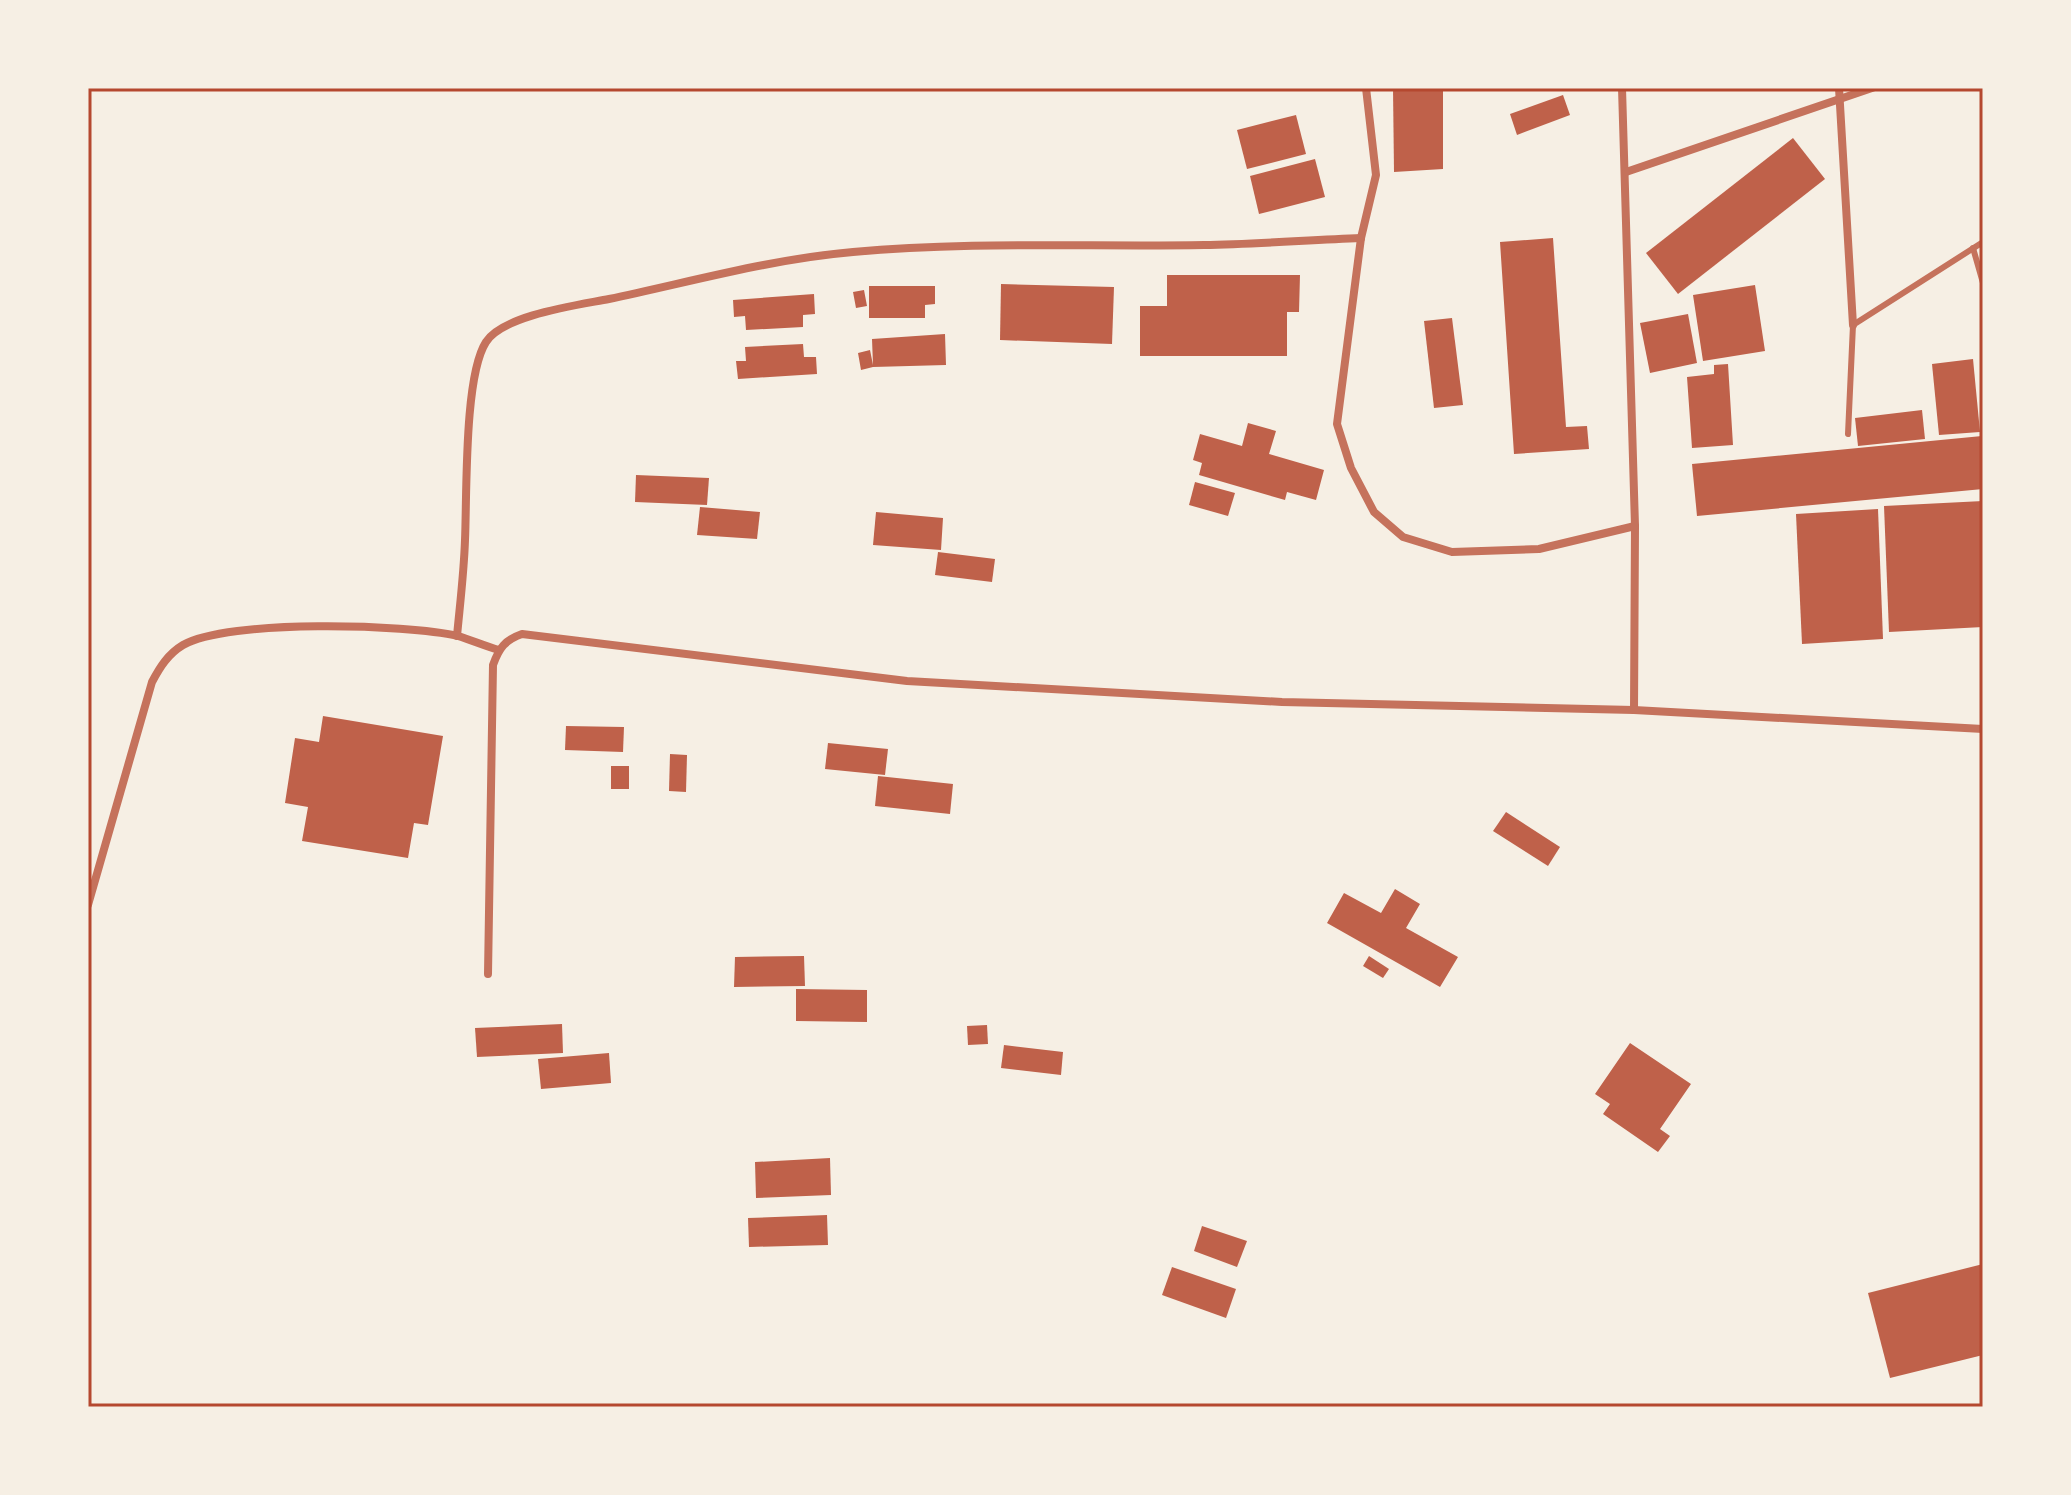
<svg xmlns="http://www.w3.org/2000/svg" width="2071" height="1495" font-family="'IBM Plex Sans',sans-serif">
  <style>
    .building { fill: #bf614a }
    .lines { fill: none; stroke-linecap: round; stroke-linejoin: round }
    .service { stroke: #c5725c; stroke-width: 6 }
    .minor { stroke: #c5725c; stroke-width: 8 }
    .neatline { fill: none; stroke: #b5482f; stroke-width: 3 }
  </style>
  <rect width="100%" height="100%" fill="#f6efe4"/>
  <!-- building -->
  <g class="building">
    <polygon points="1393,88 1443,88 1443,169 1394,172"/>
    <polygon points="1563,95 1570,115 1517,135 1510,114"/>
    <polygon points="1296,115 1306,154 1247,169 1237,130"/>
    <polygon points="1793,138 1825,179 1678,294 1646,253"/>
    <polygon points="1315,159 1325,197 1259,214 1250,176"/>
    <polygon points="1553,238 1566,427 1587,426 1589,449 1514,454 1500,242"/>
    <polygon points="1167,275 1300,275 1299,312 1287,312 1287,356 1140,356 1140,306 1167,306"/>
    <polygon points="1001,284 1114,287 1112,344 1000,340"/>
    <polygon points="1755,285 1765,351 1703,361 1693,295"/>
    <polygon points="869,286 935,286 935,304 925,305 925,318 869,318"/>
    <polygon points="864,290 867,306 856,308 853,292"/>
    <polygon points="814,294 815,314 803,315 803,327 746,330 745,316 734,317 733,300"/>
    <polygon points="1688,314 1697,363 1650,373 1640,323"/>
    <polygon points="1452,318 1463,405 1434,408 1424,321"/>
    <polygon points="945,334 946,365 873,367 861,370 858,353 870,350 873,365 872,339"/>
    <polygon points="803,344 804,357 816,357 817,374 738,379 736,361 746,361 745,347"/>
    <polygon points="1973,359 1980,432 1939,435 1932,364"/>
    <polygon points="1728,364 1733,445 1692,448 1687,377 1714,374 1714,365"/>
    <polygon points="1922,410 1925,439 1858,446 1855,418"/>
    <polygon points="1248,423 1276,431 1269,454 1324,470 1316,500 1287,492 1285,500 1199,475 1202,463 1193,460 1200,434 1242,446"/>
    <polygon points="1982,436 1983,489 1697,516 1692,464"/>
    <polygon points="636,475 709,478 707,505 635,502"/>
    <polygon points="1195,482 1235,493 1228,516 1189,505"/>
    <polygon points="1983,501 1983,627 1889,632 1884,506"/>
    <polygon points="700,507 760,512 757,539 697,535"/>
    <polygon points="1878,509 1883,639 1802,644 1796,514"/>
    <polygon points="876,512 943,518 941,550 873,545"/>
    <polygon points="938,552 995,559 992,582 935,575"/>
    <polygon points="323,716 443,736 428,825 414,823 408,858 302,841 308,807 285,803 295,738 319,742"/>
    <polygon points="566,726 624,727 623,752 565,750"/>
    <polygon points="828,743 888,749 885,775 825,769"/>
    <polygon points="670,754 687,755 686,792 669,791"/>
    <rect x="611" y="766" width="18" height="23"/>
    <polygon points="878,776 953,784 950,814 875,806"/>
    <polygon points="1506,812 1560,847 1548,866 1493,831"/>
    <polygon points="1395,889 1420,904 1406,928 1458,957 1440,987 1327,923 1344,893 1381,913"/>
    <polygon points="804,956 805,986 734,987 735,957"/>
    <polygon points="1369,956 1389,969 1383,978 1363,966"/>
    <polygon points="796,989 867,990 867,1022 796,1021"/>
    <polygon points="562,1024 563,1053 477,1057 475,1028"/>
    <polygon points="987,1025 988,1044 968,1045 967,1026"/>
    <polygon points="1630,1043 1691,1084 1660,1129 1670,1136 1658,1152 1603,1114 1610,1104 1595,1094"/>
    <polygon points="1004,1045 1063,1052 1061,1075 1001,1068"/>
    <polygon points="609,1053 611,1083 541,1089 538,1059"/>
    <polygon points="830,1158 831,1195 756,1198 755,1162"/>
    <polygon points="827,1215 828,1245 749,1247 748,1218"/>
    <polygon points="1202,1226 1247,1241 1237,1267 1194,1251"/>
    <polygon points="1983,1264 1983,1355 1890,1378 1868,1293"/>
    <polygon points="1172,1267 1236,1289 1226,1318 1162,1295"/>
  </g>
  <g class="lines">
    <!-- service -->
    <g class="service">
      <polyline points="1973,248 1983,283"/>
      <polyline points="1848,434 1853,325 1983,242"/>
    </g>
    <!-- minor -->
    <g class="minor">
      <polyline points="1366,88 1376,175 1361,238 1337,424 1351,468 1374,512 1403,537 1452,552 1539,549 1635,526"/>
      <polyline points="1622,88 1635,526 1634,710"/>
      <polyline points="1839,88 1853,325"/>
      <polyline points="1626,172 1872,88"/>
      <path d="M457,636C460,604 464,572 465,540C467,495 464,376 486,342C503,315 579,305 609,299C690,282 771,259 853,252C970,241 1087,247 1204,245C1256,244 1309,240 1361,238"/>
      <path d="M88,905L152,682C160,667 168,654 183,645C227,619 407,624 458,636C471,640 485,646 499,650"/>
      <path d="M488,974L493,665C499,648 505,640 522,634L907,681L1282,702L1634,710L1983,729"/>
    </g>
  </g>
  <!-- border -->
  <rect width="2071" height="1495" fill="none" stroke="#f6efe4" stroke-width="180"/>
  <rect x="90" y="90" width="1891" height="1315" class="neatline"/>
</svg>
